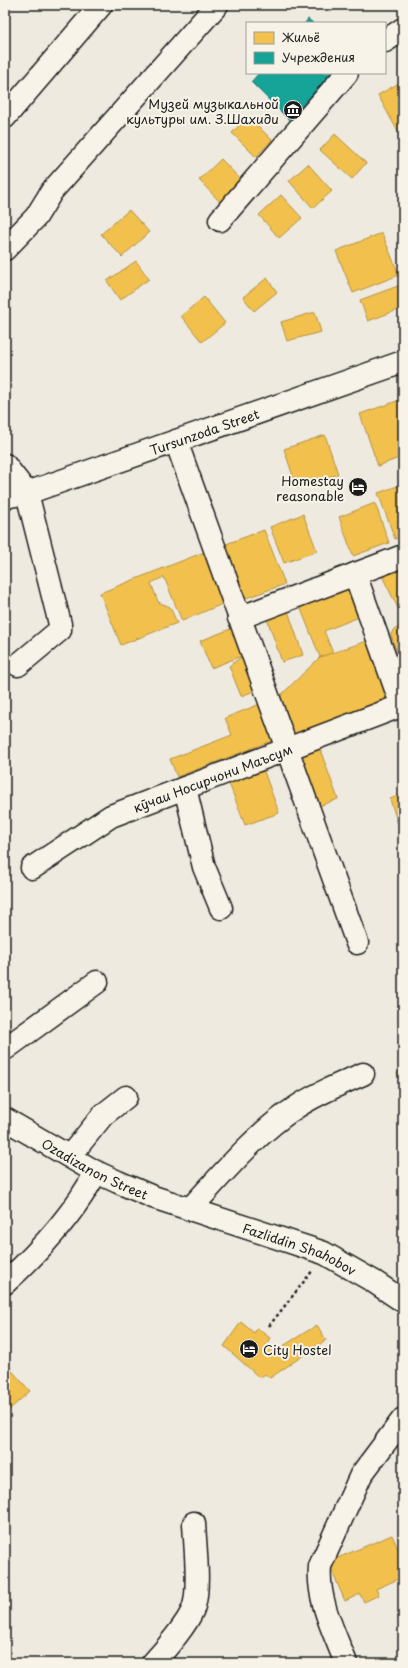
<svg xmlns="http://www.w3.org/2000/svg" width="408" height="1668" font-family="'Playpen Sans',sans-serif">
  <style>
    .homes { fill: #f2c14e; stroke: #b2903f }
    .public { fill: #17a398; stroke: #187a73 }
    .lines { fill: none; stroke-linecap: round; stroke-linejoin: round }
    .minor-casing { stroke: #1c1c1c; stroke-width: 25 }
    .major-casing { stroke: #1c1c1c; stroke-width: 25 }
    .path { stroke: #1c1c1c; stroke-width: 2.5; stroke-dasharray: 3 3; stroke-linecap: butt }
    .minor { stroke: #f7f3e8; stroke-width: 22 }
    .major { stroke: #f7f3e8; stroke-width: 22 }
    .labels { text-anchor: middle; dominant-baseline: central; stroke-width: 4; stroke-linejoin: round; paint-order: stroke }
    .poi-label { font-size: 13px; fill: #1c1c1c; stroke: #f7f3e8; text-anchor: end }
    .street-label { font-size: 13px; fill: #1c1c1c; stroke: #f7f3e8 }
  </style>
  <rect width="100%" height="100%" fill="#eeeae0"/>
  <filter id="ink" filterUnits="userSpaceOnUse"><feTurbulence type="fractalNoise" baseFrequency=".025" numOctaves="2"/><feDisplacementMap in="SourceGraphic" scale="8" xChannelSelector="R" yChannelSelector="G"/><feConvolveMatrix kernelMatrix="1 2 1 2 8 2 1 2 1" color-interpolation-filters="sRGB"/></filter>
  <g filter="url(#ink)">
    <!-- homes -->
    <g class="homes">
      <polygon points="401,82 403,86 403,141 378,95"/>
      <polygon points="248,116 272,140 256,157 232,133"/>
      <polygon points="335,134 366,163 352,179 320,150"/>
      <polygon points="221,159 243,182 221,203 199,180"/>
      <polygon points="308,164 332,191 313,208 289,181"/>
      <polygon points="281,195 302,218 279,238 259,215"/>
      <polygon points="129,210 149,232 122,257 101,234"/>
      <polygon points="382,233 399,275 353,293 336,251"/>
      <polygon points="136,261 149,279 120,300 107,281"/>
      <polygon points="267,278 277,292 254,311 243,297"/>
      <polygon points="398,286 403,300 403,308 368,321 360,300"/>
      <polygon points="204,297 225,323 202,342 181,316"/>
      <polygon points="315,312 321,332 287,341 281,322"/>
      <polygon points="400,400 403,409 403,469 399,458 378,466 360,414"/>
      <polygon points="325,435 338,474 297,488 284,449"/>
      <polygon points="403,484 403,536 395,539 378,493"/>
      <polygon points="375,503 389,543 353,556 339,517"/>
      <polygon points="303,514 317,551 284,563 270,527"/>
      <polygon points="264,530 285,584 238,601 218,547"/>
      <polygon points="207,551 227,602 182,621 164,577 151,583 158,602 170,607 177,623 121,645 100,593"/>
      <polygon points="403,563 403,613 401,614 381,574"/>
      <polygon points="352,583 364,615 324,631 333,653 320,657 299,604"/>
      <polygon points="287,608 303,655 282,662 266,616"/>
      <polygon points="403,626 403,671 391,635 393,630"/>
      <polygon points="233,628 244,655 211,668 200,641"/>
      <polygon points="373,639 395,700 289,742 274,702 320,657"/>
      <polygon points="244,655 257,690 241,696 229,666"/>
      <polygon points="260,704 274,740 177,777 170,759 232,735 225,718"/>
      <polygon points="318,744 338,799 314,808 294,753"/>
      <polygon points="262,766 279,813 245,825 227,778"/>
      <polygon points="403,794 403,836 402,837 390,799"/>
      <polygon points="403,1070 403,1085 397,1073"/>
      <polygon points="241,1322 254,1333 257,1328 270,1338 266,1345 275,1351 317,1325 326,1340 270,1378 265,1374 260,1378 224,1346"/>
      <polygon points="5,1363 30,1391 10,1409 5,1404"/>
      <polygon points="392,1535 403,1560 403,1577 376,1589 379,1595 364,1602 360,1594 345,1601 328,1562"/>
    </g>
    <!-- public -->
    <g class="public">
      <polygon points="308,19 313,23 305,23"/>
      <polygon points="259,73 339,73 294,125 251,82"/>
    </g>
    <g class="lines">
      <!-- minor casing -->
      <g class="minor-casing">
        <g id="minor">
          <polyline points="385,41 403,29"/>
          <polyline points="5,117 101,5"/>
          <polyline points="220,220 347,73"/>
          <polyline points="5,249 36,217 52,191 217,5"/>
          <polyline points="176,441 357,943"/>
          <polyline points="5,465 27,493 60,624 60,630 18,665"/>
          <polyline points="355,574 403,709"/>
          <polyline points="239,618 403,556"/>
          <polyline points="185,788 204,867 221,908"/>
          <path id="s1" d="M32,868L111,816L403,705"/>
          <polyline points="5,1049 97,982"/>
          <path id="s2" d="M5,1119L94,1171L118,1182L153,1197L324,1253L373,1281L403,1301"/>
          <polyline points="70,1156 103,1115 126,1097"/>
          <path d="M190,1209C221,1176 256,1133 295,1108C316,1094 340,1084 363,1074"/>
          <path d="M5,1283C40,1251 74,1214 96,1172"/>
          <path d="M153,1663C164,1651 190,1621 194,1606C200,1586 195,1545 194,1523"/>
          <path d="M346,1663C334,1632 317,1600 320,1566L361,1475L403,1419"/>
        </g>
      </g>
      <!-- major casing -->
      <g class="major-casing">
        <g id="major">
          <path id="s3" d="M5,497L27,493L403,362"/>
        </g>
      </g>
      <!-- path -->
      <polyline class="path" points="269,1326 313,1270"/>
      <!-- minor -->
      <use href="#minor" class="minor"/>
      <!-- major -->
      <use href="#major" class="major"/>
    </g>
  </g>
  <!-- icons -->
  <defs>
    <g id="museum-disc" transform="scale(1)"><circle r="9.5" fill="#1c1c1c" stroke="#f7f3e8"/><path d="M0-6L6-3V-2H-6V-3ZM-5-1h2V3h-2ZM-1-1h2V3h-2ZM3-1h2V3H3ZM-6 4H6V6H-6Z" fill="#fff"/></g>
    <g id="hotel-disc" transform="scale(1)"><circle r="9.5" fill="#1c1c1c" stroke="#f7f3e8"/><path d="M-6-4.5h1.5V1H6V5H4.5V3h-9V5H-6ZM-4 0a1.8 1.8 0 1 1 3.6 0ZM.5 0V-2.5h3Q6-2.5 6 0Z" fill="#fff"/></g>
  </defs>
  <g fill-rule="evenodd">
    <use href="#museum-disc" x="293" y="110"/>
    <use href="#hotel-disc" x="358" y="487"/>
    <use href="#hotel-disc" x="249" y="1349"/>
  </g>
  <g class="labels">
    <!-- poi labels -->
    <g class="poi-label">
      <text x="279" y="103">Музей музыкальной<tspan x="279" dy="15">культуры им. З.Шахиди</tspan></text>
      <text x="344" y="480">Homestay<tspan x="344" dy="15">reasonable</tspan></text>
      <text x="263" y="1349" text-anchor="start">City Hostel</text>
    </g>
    <!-- street labels -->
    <g class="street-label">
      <text stroke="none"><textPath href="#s3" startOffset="210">Tursunzoda Street</textPath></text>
      <text stroke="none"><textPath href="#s1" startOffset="203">кӯчаи Носирчони Маъсум</textPath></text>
      <text stroke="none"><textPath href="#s2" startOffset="103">Ozadizanon Street</textPath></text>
      <text stroke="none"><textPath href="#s2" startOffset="323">Fazliddin Shahobov</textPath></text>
    </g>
  </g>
  <!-- margin -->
  <rect width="408" height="1668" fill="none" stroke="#f7f3e8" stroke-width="20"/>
  <rect x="10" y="10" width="388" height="1648" fill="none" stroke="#1c1c1c" stroke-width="1.5" filter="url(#ink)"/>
  <!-- legend -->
  <rect x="246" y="22" width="140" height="52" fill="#f7f3e8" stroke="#9f9d96"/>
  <rect x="254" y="32" width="20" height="12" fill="#f2c14e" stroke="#9f9d96"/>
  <text x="282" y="42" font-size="12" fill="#1c1c1c">Жильё</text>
  <rect x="254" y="52" width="20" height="12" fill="#17a398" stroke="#9f9d96"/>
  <text x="282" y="62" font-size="12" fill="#1c1c1c">Учреждения</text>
</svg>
